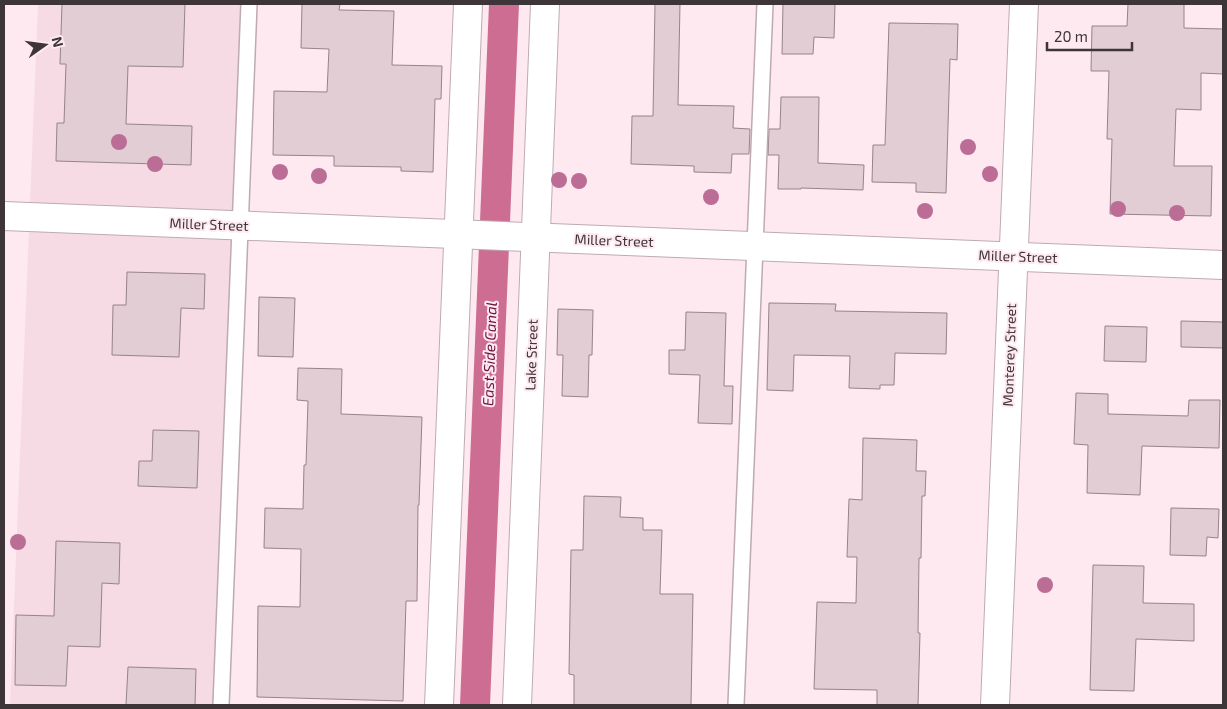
<svg xmlns="http://www.w3.org/2000/svg" width="1227" height="709" font-family="'Exo 2',sans-serif">
  <style>
    .built { fill: #f7dbe4 }
    .lines { fill: none; stroke-linecap: round; stroke-linejoin: round }
    .canal { stroke: #ce6d92; stroke-width: 30 }
    .building { fill: #e1cdd3; stroke: #968489 }
    .service-casing { stroke: #beabb1; stroke-width: 18 }
    .minor-casing { stroke: #beabb1; stroke-width: 30 }
    .secondary-casing { stroke: #beabb1; stroke-width: 30 }
    .service { stroke: #fff; stroke-width: 15 }
    .minor { stroke: #fff; stroke-width: 28 }
    .secondary { stroke: #fff; stroke-width: 28 }
    .tree { fill: #bb6d95 }
    .labels { text-anchor: middle; dominant-baseline: central; stroke-width: 4; stroke-linejoin: round; paint-order: stroke }
    .street-label { font-size: 14px; fill: #3d3538; stroke: #fee9f0 }
    .water-label { font-size: 15px; font-style: italic; fill: #6d143f; stroke: #fee9f0 }
  </style>
  <rect width="100%" height="100%" fill="#fee9f0"/>
  <!-- built -->
  <polygon class="built" points="38,4 249,4 219,705 10,705"/>
  <g class="lines">
    <!-- canal -->
    <polyline class="canal" points="475,705 504,4"/>
  </g>
  <!-- building -->
  <g class="building">
    <polygon points="62,4 185,4 183,67 128,66 126,124 192,126 191,165 56,161 57,123 64,123 66,64 60,64"/>
    <polygon points="302,4 340,4 339,10 394,11 392,65 442,66 441,99 435,99 433,172 401,171 401,167 334,166 334,156 273,155 274,91 327,92 329,49 301,48"/>
    <polygon points="655,4 680,4 678,105 734,106 733,128 750,129 749,154 732,154 731,173 694,172 694,166 631,164 632,116 653,116"/>
    <polygon points="783,4 835,4 834,38 814,37 813,54 782,54"/>
    <polygon points="1128,4 1184,4 1184,28 1223,29 1223,74 1201,73 1201,110 1176,109 1174,166 1212,166 1211,216 1110,214 1112,139 1107,139 1109,71 1091,71 1092,26 1127,26"/>
    <polygon points="889,23 958,24 957,60 950,59 946,193 916,192 916,183 872,182 873,145 885,145"/>
    <polygon points="781,97 819,97 818,163 864,165 863,190 801,188 801,189 778,189 779,155 768,155 769,129 780,129"/>
    <polygon points="127,272 205,274 204,309 181,308 179,357 112,355 113,305 126,305"/>
    <polygon points="259,297 295,298 293,357 258,356"/>
    <polygon points="769,303 836,304 835,311 947,313 946,354 895,353 894,385 880,385 880,389 849,388 850,356 794,355 793,391 767,390"/>
    <polygon points="558,309 593,310 592,355 589,355 588,397 562,396 563,355 557,355"/>
    <polygon points="686,312 726,313 724,386 733,386 732,424 698,423 700,375 669,374 669,350 685,350"/>
    <polygon points="1181,321 1223,322 1223,348 1181,347"/>
    <polygon points="1105,326 1147,327 1146,362 1104,361"/>
    <polygon points="298,368 342,369 341,414 422,417 419,505 418,505 417,601 406,601 403,701 257,697 258,606 300,607 301,549 264,548 265,508 303,509 304,465 306,465 308,401 297,400"/>
    <polygon points="1076,393 1108,394 1108,414 1188,416 1189,400 1220,400 1219,448 1142,446 1140,495 1087,493 1088,445 1074,444"/>
    <polygon points="153,430 199,431 197,488 138,486 139,461 152,461"/>
    <polygon points="863,438 917,440 916,471 926,471 925,496 922,496 921,558 919,558 918,633 920,633 918,705 877,705 877,690 814,689 817,602 856,603 857,557 847,557 849,499 862,500"/>
    <polygon points="584,496 621,497 620,517 643,518 643,530 662,530 660,594 693,594 691,705 574,705 574,675 569,674 571,550 583,550"/>
    <polygon points="1171,508 1219,509 1218,538 1207,537 1206,556 1170,555"/>
    <polygon points="56,541 120,543 119,584 102,583 100,647 68,646 66,686 15,685 16,615 54,616"/>
    <polygon points="1093,565 1144,566 1143,603 1194,604 1194,641 1136,639 1134,691 1090,690"/>
    <polygon points="128,667 196,669 195,705 126,705"/>
  </g>
  <g class="lines">
    <!-- service casing -->
    <g class="service-casing">
      <g id="service">
        <polyline points="221,705 249,4"/>
        <polyline points="736,705 765,4"/>
      </g>
    </g>
    <!-- minor casing -->
    <g class="minor-casing">
      <g id="minor">
        <polyline points="4,216 1223,265"/>
        <polyline points="439,705 468,4"/>
        <polyline points="517,705 545,4"/>
      </g>
    </g>
    <!-- secondary casing -->
    <g class="secondary-casing">
      <polyline id="secondary" points="995,705 1024,4"/>
    </g>
    <!-- service -->
    <use href="#service" class="service"/>
    <!-- minor -->
    <use href="#minor" class="minor"/>
    <!-- secondary -->
    <use href="#secondary" class="secondary"/>
  </g>
  <!-- trees -->
  <g class="tree">
    <circle cx="119" cy="142" r="8"/>
    <circle cx="968" cy="147" r="8"/>
    <circle cx="155" cy="164" r="8"/>
    <circle cx="280" cy="172" r="8"/>
    <circle cx="990" cy="174" r="8"/>
    <circle cx="319" cy="176" r="8"/>
    <circle cx="559" cy="180" r="8"/>
    <circle cx="579" cy="181" r="8"/>
    <circle cx="711" cy="197" r="8"/>
    <circle cx="1118" cy="209" r="8"/>
    <circle cx="925" cy="211" r="8"/>
    <circle cx="1177" cy="213" r="8"/>
    <circle cx="18" cy="542" r="8"/>
    <circle cx="1045" cy="585" r="8"/>
  </g>
  <g class="labels">
    <!-- street labels -->
    <g class="street-label">
      <text transform="translate(209 224) rotate(2)">Miller Street</text>
      <text transform="translate(614 240) rotate(2)">Miller Street</text>
      <text transform="translate(1018 256) rotate(2)">Miller Street</text>
      <text transform="translate(531 355) rotate(-88)">Lake Street</text>
      <text transform="translate(1009 355) rotate(-88)">Monterey Street</text>
    </g>
    <!-- water labels -->
    <g class="water-label">
      <text transform="translate(489 354) rotate(-88)">East Side Canal</text>
    </g>
  </g>
  <!-- border -->
  <rect width="1227" height="709" fill="none" stroke="#3d3538" stroke-width="10"/>
  <!-- north arrow -->
  <g transform="translate(45 45) rotate(76)" stroke="#fee9f0" stroke-width="4" paint-order="stroke">
  <path d="M0-4L9 19L0 12L-9 19Z" fill="#3d3538"/>
  <text y="-8" font-size="14" font-weight="bold" text-anchor="middle" fill="#3d3538">N</text>
  </g>
  <!-- scale -->
  <path d="M1047 42v8h85v-8" fill="none" stroke="#3d3538" stroke-width="2.5"/>
  <text x="1054" y="42" font-size="15" fill="#3d3538" stroke="#fee9f0" stroke-width="4" paint-order="stroke">20 m</text>
</svg>
